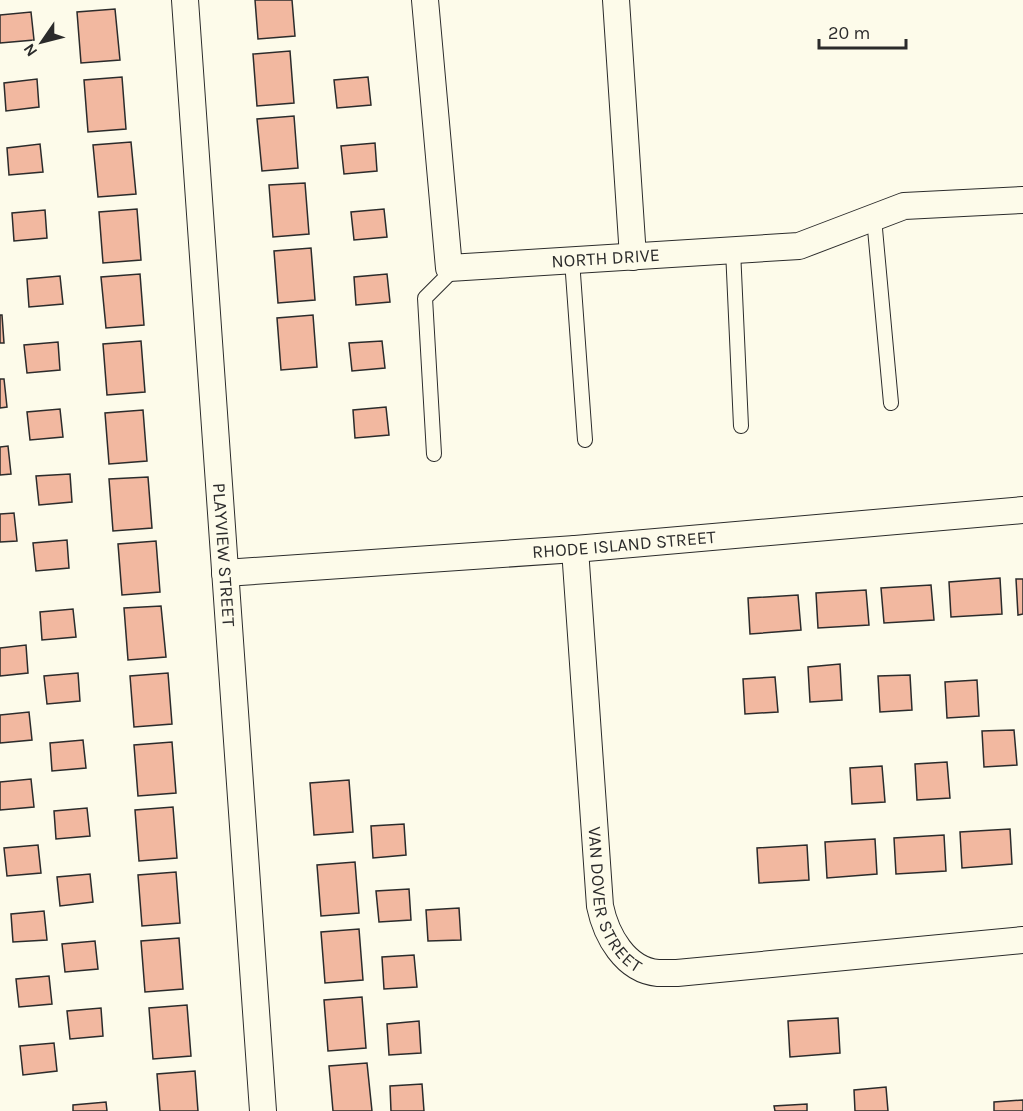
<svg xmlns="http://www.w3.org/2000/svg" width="1023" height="1111" font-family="Karla,sans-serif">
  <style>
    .building { fill: #f2b8a0; stroke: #2b2b2b; stroke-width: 1.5 }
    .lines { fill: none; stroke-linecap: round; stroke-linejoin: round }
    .service-casing { stroke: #2b2b2b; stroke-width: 16 }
    .minor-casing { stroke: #2b2b2b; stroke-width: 28 }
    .service { stroke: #fdfbea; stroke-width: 14 }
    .minor { stroke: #fdfbea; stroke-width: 26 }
    .labels { text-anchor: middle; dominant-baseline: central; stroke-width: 4.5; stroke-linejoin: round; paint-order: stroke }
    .street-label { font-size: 18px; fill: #2b2b2b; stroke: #fdfbea }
  </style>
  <rect width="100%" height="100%" fill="#fdfbea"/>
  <!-- building -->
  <g class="building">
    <polygon points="255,0 292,0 295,36 258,39"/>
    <polygon points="115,9 120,60 81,63 77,12"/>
    <polygon points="31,12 34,40 0,43 0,15"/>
    <polygon points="290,51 294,103 257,106 253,54"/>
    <polygon points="122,77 126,129 88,132 84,80"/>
    <polygon points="368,77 371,105 337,108 334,80"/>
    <polygon points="37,79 39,107 6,111 4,83"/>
    <polygon points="294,116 298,168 262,171 257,119"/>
    <polygon points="131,142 136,194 98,197 93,145"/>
    <polygon points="375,143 377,171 344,174 341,146"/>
    <polygon points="40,144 43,172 9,175 7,148"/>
    <polygon points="305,183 309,234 273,237 269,185"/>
    <polygon points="137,209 141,260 103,263 99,212"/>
    <polygon points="384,209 387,237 354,240 351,212"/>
    <polygon points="45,210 47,238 14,241 12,213"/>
    <polygon points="311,248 315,300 278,303 274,251"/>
    <polygon points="140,274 144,325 106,328 101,277"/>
    <polygon points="387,274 390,302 356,305 354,277"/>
    <polygon points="60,276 63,304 29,307 27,279"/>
    <polygon points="0,315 2,315 4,343 0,343"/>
    <polygon points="313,315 317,367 281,370 277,318"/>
    <polygon points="141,341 145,392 107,395 103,344"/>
    <polygon points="382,341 385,368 352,371 349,343"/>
    <polygon points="58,342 60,370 27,373 24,345"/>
    <polygon points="0,379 4,379 7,407 0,408"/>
    <polygon points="386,407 389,435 355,438 353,410"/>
    <polygon points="60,409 63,437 30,440 27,412"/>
    <polygon points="143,410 147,461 109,464 105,413"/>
    <polygon points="8,446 11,474 0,475 0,447"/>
    <polygon points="70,474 72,502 39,505 36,476"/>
    <polygon points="148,477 152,528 113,531 109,479"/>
    <polygon points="14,513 17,541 0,542 0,514"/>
    <polygon points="67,540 69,568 36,571 33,543"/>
    <polygon points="156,541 160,592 122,595 118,544"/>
    <polygon points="1000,578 1002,614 951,617 949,582"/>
    <polygon points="1016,579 1023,579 1023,614 1018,615"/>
    <polygon points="931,585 934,620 884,623 881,588"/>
    <polygon points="866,590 869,625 818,628 816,593"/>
    <polygon points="798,595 801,630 750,634 748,598"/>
    <polygon points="161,606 166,657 128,660 124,608"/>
    <polygon points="73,609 76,637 42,640 40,612"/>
    <polygon points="26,645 28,673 0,676 0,648"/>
    <polygon points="840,664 842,700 810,702 808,667"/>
    <polygon points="78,673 80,701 47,704 44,676"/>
    <polygon points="168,673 172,724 134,727 130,676"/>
    <polygon points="910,675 912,710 880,712 878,676"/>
    <polygon points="775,677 778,712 745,714 743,679"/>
    <polygon points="977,680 979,716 947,718 945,682"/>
    <polygon points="29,712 32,740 0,743 0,715"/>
    <polygon points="1014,730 1017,765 984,767 982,731"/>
    <polygon points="83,740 86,768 52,771 50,743"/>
    <polygon points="172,742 176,793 138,796 134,745"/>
    <polygon points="947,762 950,798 917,800 915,764"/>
    <polygon points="882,766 885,802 852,804 850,768"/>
    <polygon points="31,779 34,807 0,810 0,782"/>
    <polygon points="349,780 353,832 314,835 310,783"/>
    <polygon points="173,807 177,858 139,861 135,810"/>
    <polygon points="87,808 90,836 56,839 54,811"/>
    <polygon points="404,824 406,855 373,858 371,826"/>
    <polygon points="1010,829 1012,864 962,868 960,832"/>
    <polygon points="944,835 946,871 896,874 894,838"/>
    <polygon points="875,839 877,874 827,878 825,842"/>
    <polygon points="38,845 41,873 7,876 4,848"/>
    <polygon points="807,845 809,880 759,883 757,848"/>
    <polygon points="355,862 359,913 321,916 317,865"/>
    <polygon points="176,872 180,923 142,926 138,875"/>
    <polygon points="90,874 93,902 60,906 57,877"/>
    <polygon points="409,889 411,920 379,922 376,891"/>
    <polygon points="459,908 461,940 428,941 426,910"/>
    <polygon points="44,911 47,940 13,942 11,914"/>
    <polygon points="359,929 363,980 325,983 321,932"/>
    <polygon points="179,938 183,989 145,992 141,941"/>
    <polygon points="95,941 98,969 65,972 62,944"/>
    <polygon points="414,955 417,987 384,989 382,957"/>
    <polygon points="49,976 52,1004 19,1007 16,979"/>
    <polygon points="362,997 366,1048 328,1051 324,1000"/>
    <polygon points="187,1005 191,1056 153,1059 149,1008"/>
    <polygon points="101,1008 103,1036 70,1039 67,1011"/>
    <polygon points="838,1018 840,1053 790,1057 788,1021"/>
    <polygon points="419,1021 421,1053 389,1055 387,1024"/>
    <polygon points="54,1043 57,1071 23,1075 20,1046"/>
    <polygon points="367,1063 372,1111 333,1111 329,1066"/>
    <polygon points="195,1071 198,1111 160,1111 157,1074"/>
    <polygon points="422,1084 424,1111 391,1111 390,1086"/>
    <polygon points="886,1087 888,1111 855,1111 854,1090"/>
    <polygon points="1023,1100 1023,1111 994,1111 994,1102"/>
    <polygon points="106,1102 107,1111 73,1111 73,1105"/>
    <polygon points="807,1104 807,1111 775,1111 774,1106"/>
  </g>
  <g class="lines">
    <!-- service casing -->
    <g class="service-casing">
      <g id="service">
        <polyline points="874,218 891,403"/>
        <polyline points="733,250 741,426"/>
        <polyline points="572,260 585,440"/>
        <polyline points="434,454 425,298 455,268"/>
      </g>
    </g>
    <!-- minor casing -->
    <g class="minor-casing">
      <g id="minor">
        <path id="s1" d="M185,0L263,1111"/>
        <path id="s2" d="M425,0L449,268L799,246L904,206L1023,200"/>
        <polyline points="616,0 633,257"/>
        <path id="s3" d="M575,549L600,906C606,935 625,970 658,973C664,973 671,973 677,973L1023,940"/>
        <path id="s4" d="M225,573L575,549L1023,510"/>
      </g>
    </g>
    <!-- service -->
    <use href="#service" class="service"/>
    <!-- minor -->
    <use href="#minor" class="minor"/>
  </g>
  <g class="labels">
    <!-- street labels -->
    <g class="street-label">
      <text stroke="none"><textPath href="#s2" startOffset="426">NORTH DRIVE</textPath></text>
      <text stroke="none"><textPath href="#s4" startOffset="400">RHODE ISLAND STREET</textPath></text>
      <text stroke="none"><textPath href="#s1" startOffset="556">PLAYVIEW STREET</textPath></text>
      <text stroke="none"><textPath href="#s3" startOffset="356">VAN DOVER STREET</textPath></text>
    </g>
  </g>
  <!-- north arrow -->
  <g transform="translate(42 42) rotate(235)" stroke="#fdfbea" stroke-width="4.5" paint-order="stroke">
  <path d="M0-4.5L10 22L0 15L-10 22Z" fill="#2b2b2b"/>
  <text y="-9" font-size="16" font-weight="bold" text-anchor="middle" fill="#2b2b2b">N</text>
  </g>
  <!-- scale -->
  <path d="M819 39v9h87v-9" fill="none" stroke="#2b2b2b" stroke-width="3"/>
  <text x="828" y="39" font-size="18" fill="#2b2b2b" stroke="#fdfbea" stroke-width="4.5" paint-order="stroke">20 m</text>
</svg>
